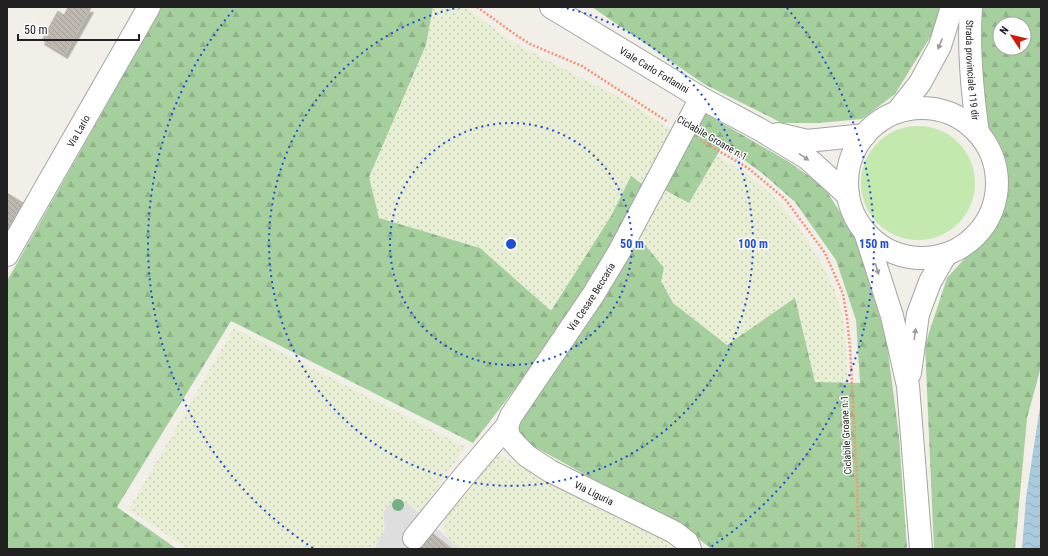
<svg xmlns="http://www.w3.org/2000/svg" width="1048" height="556" font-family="'Roboto Condensed',sans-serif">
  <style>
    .residential { fill: #dfdede }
    .farmland { fill: url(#farmland-dots) }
    .grass { fill: #c4e9af }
    .forest { fill: url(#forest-firs); fill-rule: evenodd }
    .water { fill: url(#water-waves) }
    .building { fill: url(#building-back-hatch); stroke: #c2b8aa; filter: url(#shadow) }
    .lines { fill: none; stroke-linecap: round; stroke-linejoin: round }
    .minor-casing { stroke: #a5a5a5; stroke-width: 24 }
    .path { stroke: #f79273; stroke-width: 2.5; stroke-dasharray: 2 2; stroke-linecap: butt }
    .minor { stroke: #fff; stroke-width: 22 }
    .tree { fill: #74b17e }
    .oneway { fill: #9b9b9b }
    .ring { fill: none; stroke: #1d4ed8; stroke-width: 2; stroke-dasharray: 2 4 }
    .labels { text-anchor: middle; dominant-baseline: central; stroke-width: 3; stroke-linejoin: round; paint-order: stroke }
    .street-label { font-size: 10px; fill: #212121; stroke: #fff }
    .centre { fill: #1d4ed8; stroke: #fff; stroke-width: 2 }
    .ring-label { font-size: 12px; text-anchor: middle; font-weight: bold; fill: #1d4ed8; stroke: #fff; stroke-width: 3; stroke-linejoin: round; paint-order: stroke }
  </style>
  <defs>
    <pattern id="farmland-dots" width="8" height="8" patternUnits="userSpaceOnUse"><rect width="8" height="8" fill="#e9efd4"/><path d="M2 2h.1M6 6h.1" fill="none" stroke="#c8cdb6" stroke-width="1.8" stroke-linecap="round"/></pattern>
    <pattern id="forest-firs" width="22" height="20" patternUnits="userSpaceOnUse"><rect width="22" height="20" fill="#a5cf9d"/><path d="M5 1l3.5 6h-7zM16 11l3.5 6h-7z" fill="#8eb187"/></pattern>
    <pattern id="water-waves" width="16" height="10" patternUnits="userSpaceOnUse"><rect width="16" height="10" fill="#a9cbdd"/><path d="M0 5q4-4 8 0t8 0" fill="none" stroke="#91aebd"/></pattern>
    <pattern id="building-back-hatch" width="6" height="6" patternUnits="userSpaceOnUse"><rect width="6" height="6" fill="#beb8b1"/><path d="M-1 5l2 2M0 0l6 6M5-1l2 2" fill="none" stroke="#a39e98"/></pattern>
    <filter id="shadow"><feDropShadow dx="2.5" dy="4.5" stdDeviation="0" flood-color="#0004"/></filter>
  </defs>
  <rect width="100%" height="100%" fill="#f1efe8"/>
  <!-- residential -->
  <polygon class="residential" points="395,498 405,501 460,549 374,549 385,529 383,512"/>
  <!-- farmland -->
  <g class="farmland">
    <polygon points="433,7 466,7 512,42 625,100 676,133 648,188 631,176 611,216 551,311 480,248 379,218 369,177 426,45"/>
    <polygon points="717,156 746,173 771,194 796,223 822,264 835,290 844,322 848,382 815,382 795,299 728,345 673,303 635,233 661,188 689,203"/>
    <polygon points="234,328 465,447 420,513 405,501 395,498 383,512 385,529 374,549 188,549 129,509"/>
    <polygon points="497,454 662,530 684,549 460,549 449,540 443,527 446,510"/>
  </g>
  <!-- grass -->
  <circle class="grass" cx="918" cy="183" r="57"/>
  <!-- forest -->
  <g class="forest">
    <polygon points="162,7 433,7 426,45 369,177 379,218 480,248 551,311 611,216 631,176 648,188 552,341 473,443 231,321 117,507 177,549 7,549 7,281"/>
    <polygon points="592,7 943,7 937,26 895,94 862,119 819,123 782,123 704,84"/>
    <path d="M979,7H1041V367L1027,418L1015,549H934L925,345L947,278L999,221L1003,197V161L987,133L983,72L977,19ZM1000,24H1024V48H1000Z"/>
    <polygon points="701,111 789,162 824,187 854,234 886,337 899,436 907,549 712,549 693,535 597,481 522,440 517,425 635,233 664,268 661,281 673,303 727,345 795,298 815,382 860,383 856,320 836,260 795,202 762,173 723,145 689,203 661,188"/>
  </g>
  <!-- water -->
  <polygon class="water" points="1041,400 1041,549 1022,549 1026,498"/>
  <!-- building -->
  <g class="building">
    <polygon points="68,7 91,8 65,54 42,40 58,11 64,15"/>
    <polygon points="7,193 25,204 7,234"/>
    <polygon points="431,532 452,549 428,549 422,544"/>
    <polygon points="421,544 427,549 416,549"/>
  </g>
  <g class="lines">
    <!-- minor casing -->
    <g class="minor-casing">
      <g id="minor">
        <path id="s1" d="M551,7L701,98L759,129L807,158L848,195"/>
        <path id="s2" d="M971,7C968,50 972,91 978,133"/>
        <circle cx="922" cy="183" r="75"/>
        <polyline points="897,112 920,83 940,46 952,7"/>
        <polyline points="778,134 807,141 865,135"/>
        <polyline points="865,232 892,316 908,386 921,549"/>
        <path id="s3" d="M7,255L149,7"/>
        <polyline points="910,373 918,314 930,282 946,254"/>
        <path id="s4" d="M507,426L509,437L518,447L527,456L550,471L674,532L687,542L690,549"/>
        <path id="s5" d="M414,538L461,480L507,426L511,416L593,295L619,252L701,98"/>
      </g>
    </g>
    <!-- path -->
    <g class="path">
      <polyline points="477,7 516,35 530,44 582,66 668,122"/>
      <polyline points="700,140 748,168 785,199 825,253 843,294 847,318 850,348 857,479 859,549"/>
    </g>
    <!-- minor -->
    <use href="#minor" class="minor"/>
  </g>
  <!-- trees -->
  <circle class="tree" cx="398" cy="505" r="6"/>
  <!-- one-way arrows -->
  <defs><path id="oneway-solid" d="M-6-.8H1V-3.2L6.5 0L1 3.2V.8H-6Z"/></defs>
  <g class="oneway">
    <use href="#oneway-solid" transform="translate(940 44) rotate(112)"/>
    <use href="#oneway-solid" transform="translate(804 157) rotate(34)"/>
    <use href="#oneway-solid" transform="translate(877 269) rotate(73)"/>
    <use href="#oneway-solid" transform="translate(915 334) rotate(-82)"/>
  </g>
  <!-- distance rings -->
  <g class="ring">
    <circle cx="511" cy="244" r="121"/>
    <path d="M561 7A242 242 0 1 1 461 7"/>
    <path d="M313 548A363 363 0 0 1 235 8M787 8A363 363 0 0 1 709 548"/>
  </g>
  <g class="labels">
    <!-- street labels -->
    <g class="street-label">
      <text stroke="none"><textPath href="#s1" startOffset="121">Viale Carlo Forlanini</textPath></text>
      <text stroke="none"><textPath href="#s2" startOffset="63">Strada provinciale 119 dir</textPath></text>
      <text stroke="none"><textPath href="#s3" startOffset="143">Via Lario</textPath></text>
      <text transform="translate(712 138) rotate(30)">Ciclabile Groane n.1</text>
      <text stroke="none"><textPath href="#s5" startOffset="300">Via Cesare Beccaria</textPath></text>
      <text transform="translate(846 435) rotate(-93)">Ciclabile Groane n.1</text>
      <text stroke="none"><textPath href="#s4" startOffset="114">Via Liguria</textPath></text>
    </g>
  </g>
  <circle cx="511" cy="244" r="6" class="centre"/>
  <g class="ring-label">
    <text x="632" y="248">50 m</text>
    <text x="753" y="248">100 m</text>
    <text x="874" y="248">150 m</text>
  </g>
  <!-- border -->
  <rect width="1048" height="556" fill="none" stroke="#212121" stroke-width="16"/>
  <!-- north arrow -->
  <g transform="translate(1012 36) rotate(305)"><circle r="19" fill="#ffffff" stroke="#a6a6a6"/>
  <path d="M0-3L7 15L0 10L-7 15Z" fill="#cd1f05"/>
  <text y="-6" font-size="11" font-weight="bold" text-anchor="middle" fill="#212121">N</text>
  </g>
  <!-- scale -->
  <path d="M18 34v6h121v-6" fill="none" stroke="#212121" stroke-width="2"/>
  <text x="24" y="34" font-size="12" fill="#212121" stroke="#ffffff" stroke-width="3" paint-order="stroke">50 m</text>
</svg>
